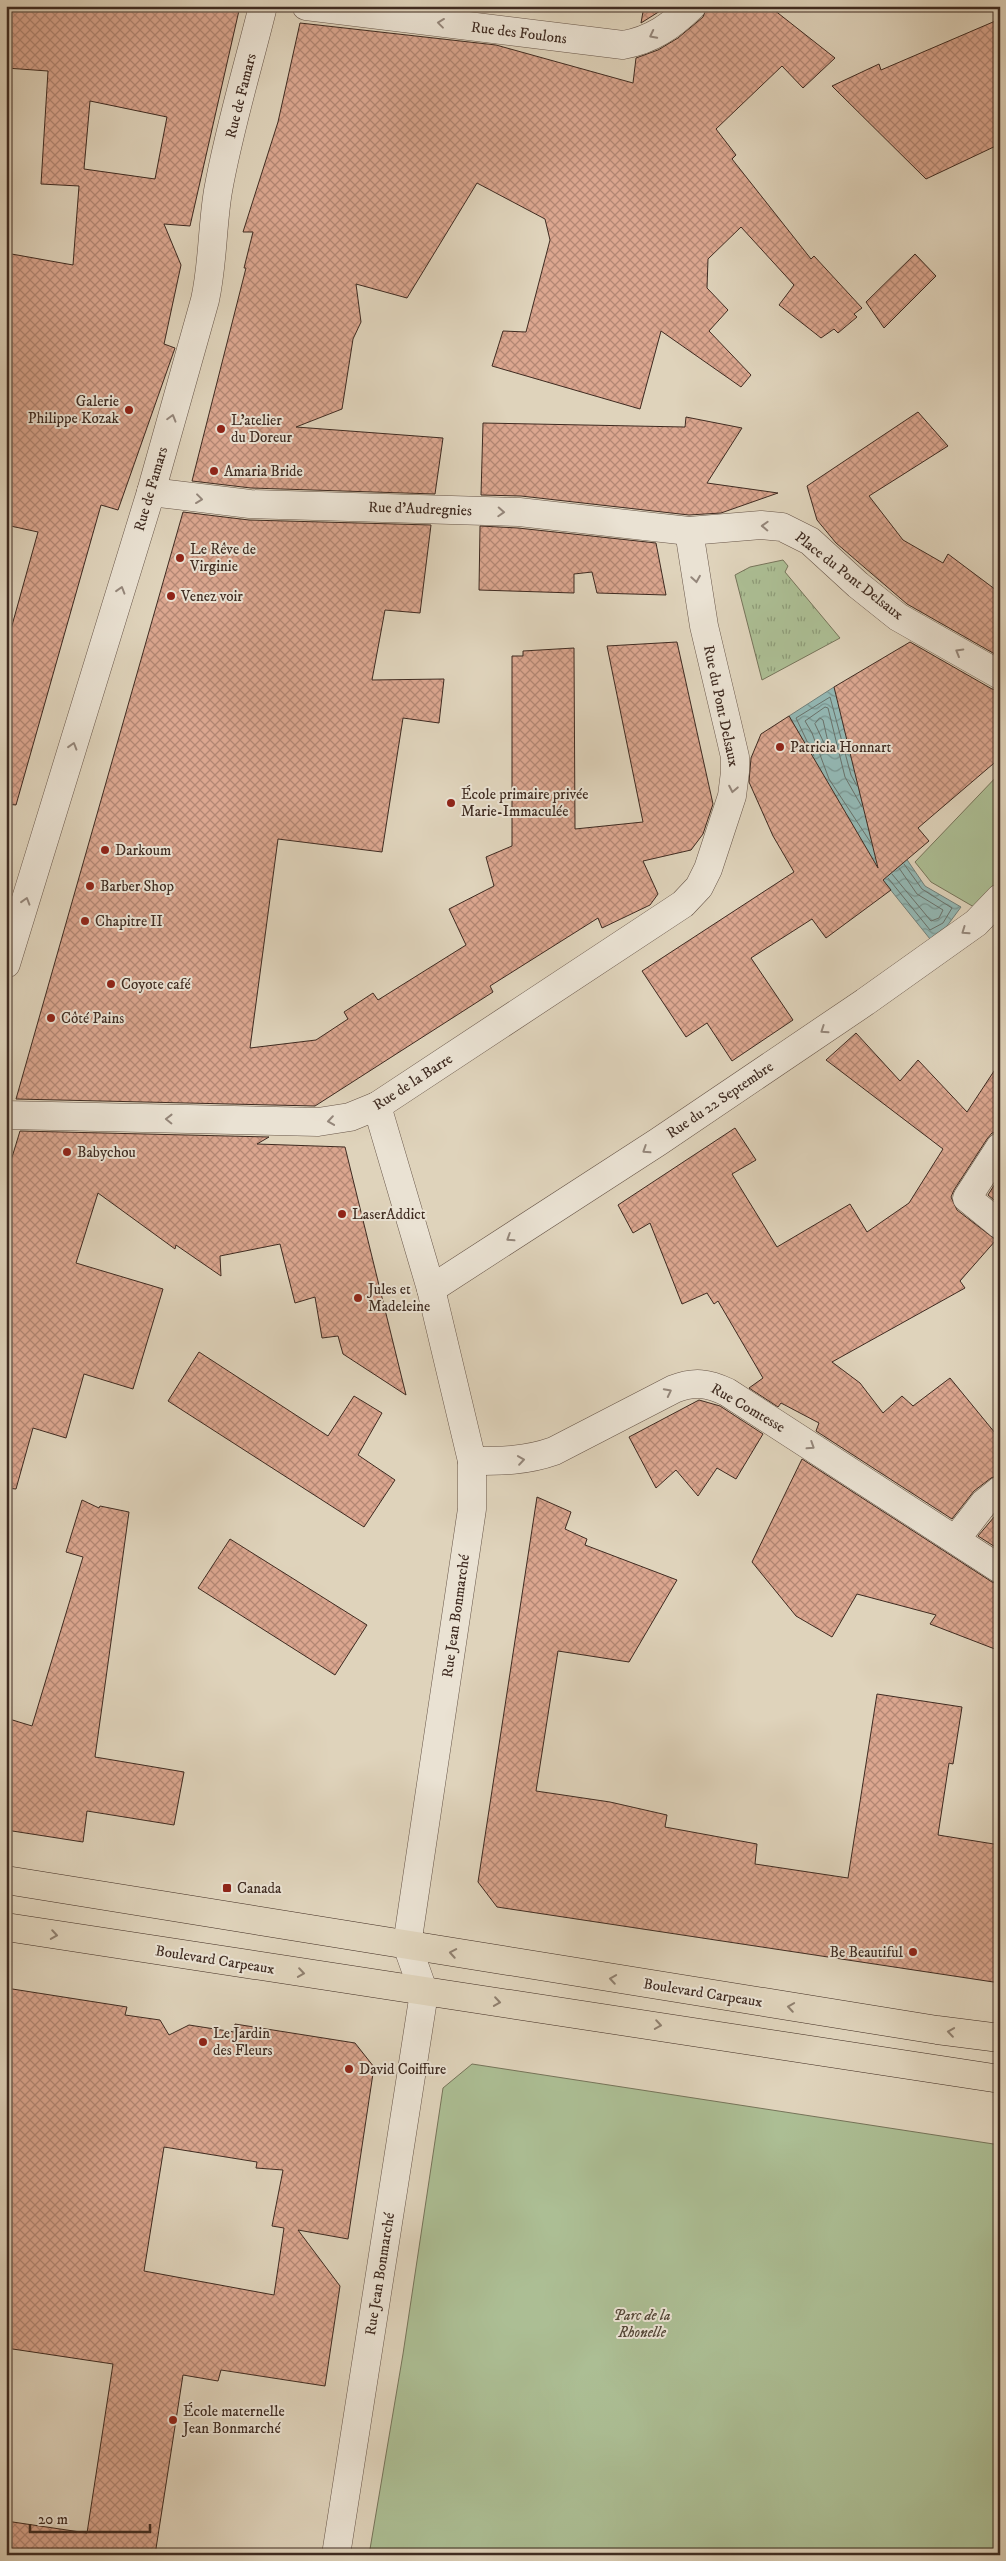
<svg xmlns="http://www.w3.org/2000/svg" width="1006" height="2561" font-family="'IM FELL DW Pica',serif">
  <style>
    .grass { fill: url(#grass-tufts); stroke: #76745a }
    .green { fill: #acbe94; stroke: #76745a }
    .water { fill: url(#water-waves); stroke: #717f79 }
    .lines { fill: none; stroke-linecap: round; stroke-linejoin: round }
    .shore { stroke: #69716a; stroke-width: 1 }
    .building { fill: url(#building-cross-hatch); stroke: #3f2b21; fill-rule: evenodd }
    .minor-casing { stroke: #675548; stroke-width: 29 }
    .major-casing { stroke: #3f2b21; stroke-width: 29 }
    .minor { stroke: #eae2d3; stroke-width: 28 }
    .major { stroke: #dfd3bb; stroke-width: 28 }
    .oneway { stroke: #94867a }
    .oneway2 { stroke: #8f7f6e }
    .poi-dot { fill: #8f2418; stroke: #eae2d3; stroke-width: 2 }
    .labels { text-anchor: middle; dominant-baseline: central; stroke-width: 4; stroke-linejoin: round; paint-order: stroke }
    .street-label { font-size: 15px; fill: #3f2b21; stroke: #eae2d3 }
    .poi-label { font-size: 15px; fill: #3f2b21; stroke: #eae2d3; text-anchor: start }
    .park-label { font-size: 15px; font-style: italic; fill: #554838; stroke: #eae2d3 }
  </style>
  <defs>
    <pattern id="grass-tufts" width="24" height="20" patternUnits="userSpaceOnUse" patternTransform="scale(1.25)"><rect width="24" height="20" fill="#acbe94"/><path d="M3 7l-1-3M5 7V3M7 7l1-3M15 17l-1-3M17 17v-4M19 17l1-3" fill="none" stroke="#8d9b78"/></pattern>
    <pattern id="water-waves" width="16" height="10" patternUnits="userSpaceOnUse" patternTransform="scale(1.25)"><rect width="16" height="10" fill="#93b7b3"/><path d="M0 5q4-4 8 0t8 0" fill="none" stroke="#799591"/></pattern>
    <pattern id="building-cross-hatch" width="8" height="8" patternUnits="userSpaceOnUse" patternTransform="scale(1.25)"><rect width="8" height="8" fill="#dba68f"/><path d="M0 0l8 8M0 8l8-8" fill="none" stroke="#b38774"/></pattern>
  </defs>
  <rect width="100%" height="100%" fill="#dfd3bb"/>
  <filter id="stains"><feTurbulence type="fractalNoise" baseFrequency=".004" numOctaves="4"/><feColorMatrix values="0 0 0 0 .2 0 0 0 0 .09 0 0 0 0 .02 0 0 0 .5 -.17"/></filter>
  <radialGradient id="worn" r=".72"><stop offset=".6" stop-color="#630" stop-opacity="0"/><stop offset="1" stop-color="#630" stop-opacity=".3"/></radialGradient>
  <!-- grass -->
  <polygon class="grass" points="783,560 788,566 785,572 840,638 762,680 735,575 750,567"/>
  <!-- green -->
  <g class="green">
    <polygon points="1000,773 1000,878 986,900 974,907 931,882 915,862"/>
    <polygon points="472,2064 1000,2145 1000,2555 369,2555 403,2354 443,2088"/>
  </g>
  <!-- water -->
  <polygon class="water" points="834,687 897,845 925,886 961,907 947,926 930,939 881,878 789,716"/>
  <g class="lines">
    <!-- shore -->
    <g class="shore">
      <polygon points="820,718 823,720 828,742 827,744 824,743 815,724"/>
      <polyline points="814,756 796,718 830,697 851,775 857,786"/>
      <polyline points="862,807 845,777 828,708 825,707 805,721 812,733 829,779 871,843"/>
      <polyline points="892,874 931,921 939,918 943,910 917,894 899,868"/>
      <polyline points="888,878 930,930 943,923 952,908 922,889 904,864"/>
    </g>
  </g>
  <!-- building -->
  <g class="building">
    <path d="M6,6H240L190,226L164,224L181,265L164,344L175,348L118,510L101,505L16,805L6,804V628L11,629L38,532L6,525V253L73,265L79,186L41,184L48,71L6,68ZM90,101L167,117L155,179L84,169Z"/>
    <polygon points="644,6 668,6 641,23"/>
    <polygon points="707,6 769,6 835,58 803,88 782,66 716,129 736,155 732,159 811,259 814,256 862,308 854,314 857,317 838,333 834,329 821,338 779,305 794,285 741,227 708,259 707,288 728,310 709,331 751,375 741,387 661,331 640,409 492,366 503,331 526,332 550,240 545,219 477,183 407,298 356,284 361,322 353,339 342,409 296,427 443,438 435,494 251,488 192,481 246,268 244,268 253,232 243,232 278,122 300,23 496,45 633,83 636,58 658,50 678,38 703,17"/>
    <polygon points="1000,19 1000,144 926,179 832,86 879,64 881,70"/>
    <polygon points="915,254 936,276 884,328 866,302"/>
    <polygon points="918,412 948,446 869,496 903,540 943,563 948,554 1000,593 1000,657 907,604 836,543 817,520 807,486"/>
    <polygon points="686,417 742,428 707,483 778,493 721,513 689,515 521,496 481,495 483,423 685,427"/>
    <polygon points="183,512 249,520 431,525 420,613 385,610 372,680 444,679 439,723 403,718 382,852 278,839 250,1048 316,1040 348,1019 344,1012 373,993 378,1000 466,945 449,909 494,886 486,857 512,846 512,656 523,656 523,651 574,648 575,829 643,822 607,646 677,642 713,804 703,834 691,850 643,861 658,894 650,905 602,928 598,918 490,986 493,992 315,1106 16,1099"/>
    <polygon points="480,526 518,528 656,543 666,595 597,593 592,572 574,574 574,593 479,590"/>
    <polygon points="910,642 992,689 1000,691 1000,758 918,828 929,841 883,880 891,890 826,938 812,919 751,958 793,1020 732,1061 707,1023 686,1037 642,971 794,872 773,836 749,782 751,758 761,734 789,716 878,868 834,687"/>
    <polygon points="856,1033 900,1081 918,1060 967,1112 1000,1062 1000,1132 992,1133 987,1139 954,1190 951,1197 957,1210 996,1240 960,1281 965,1288 832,1362 860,1383 883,1413 902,1396 913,1406 950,1378 1000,1439 1000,1475 991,1478 974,1491 952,1519 816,1431 819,1423 781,1403 778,1407 749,1388 763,1378 718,1301 714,1304 707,1293 682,1304 650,1223 633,1233 618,1205 735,1128 756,1160 732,1174 777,1247 850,1204 867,1232 909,1203 943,1149 826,1060"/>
    <polygon points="20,1131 269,1137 257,1144 345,1147 406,1395 343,1354 338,1336 322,1338 315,1297 295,1303 280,1244 220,1256 221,1276 176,1245 175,1249 98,1193 76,1263 163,1289 133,1389 84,1374 66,1438 33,1428 16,1489 6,1488 6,1177"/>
    <polygon points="1000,1176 1000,1205 988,1195"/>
    <polygon points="199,1352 328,1436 354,1396 382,1413 358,1455 395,1480 364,1527 168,1401"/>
    <polygon points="699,1400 720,1406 763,1434 736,1479 717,1468 698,1496 676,1470 656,1488 629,1437"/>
    <polygon points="802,1459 992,1582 1000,1585 1000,1651 930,1624 936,1615 857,1594 832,1637 796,1616 752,1562"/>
    <polygon points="537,1497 571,1512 565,1529 587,1539 585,1545 677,1580 629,1662 558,1651 536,1791 610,1802 667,1815 665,1827 757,1844 755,1864 848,1878 877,1694 962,1707 953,1764 949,1763 938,1835 1000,1845 1000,1983 497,1907 478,1882"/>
    <polygon points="82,1500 99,1508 100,1506 129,1512 95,1757 184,1772 174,1825 87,1811 83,1842 6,1830 6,1718 32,1726 83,1557 66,1552"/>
    <polygon points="1000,1510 1000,1550 978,1536"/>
    <polygon points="230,1539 367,1625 335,1675 198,1588"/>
    <path d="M6,1988L127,2007L125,2015L160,2020L169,2035L189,2025L234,2032L235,2024L355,2043L374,2067L348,2239L298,2230L340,2286L325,2386L221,2370L218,2381L183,2375L155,2555H6V2521L87,2533L113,2364L6,2348ZM164,2147L257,2162L256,2168L283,2170L272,2226L284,2228L274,2295L144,2271Z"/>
  </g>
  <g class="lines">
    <!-- minor casing -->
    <g class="minor-casing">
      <g id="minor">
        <path d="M306,6L623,45C652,40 671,26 692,6"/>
        <polyline points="151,492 250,504 519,512 689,531 761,525 782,527 810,541 858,585 898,617 1000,675"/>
        <path d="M6,964L151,492L205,300C213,264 212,227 218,191C229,129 248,67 263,6"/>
        <polyline points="6,1115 318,1122 350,1117 377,1106 683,904 699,887 708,869 732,796 735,772 735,757 728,727 704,626 689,531"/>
        <polyline points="1000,1147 967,1198 1000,1225"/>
        <polyline points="431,1289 658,1142 865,1002 976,923 1000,898"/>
        <path d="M472,1461C501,1461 526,1461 554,1451L674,1389C694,1381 708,1383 727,1392L1000,1569"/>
        <polyline points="956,1539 984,1503 1000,1490"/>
        <polyline points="336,2555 424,1993 407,1945 472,1509 472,1461 431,1289 377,1106"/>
      </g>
    </g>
    <!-- major casing -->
    <g class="major-casing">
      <g id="major">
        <path d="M6,1880C317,1929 627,1981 937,2030L1000,2038"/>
        <polyline points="6,1927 1000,2079"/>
      </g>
    </g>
    <!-- minor -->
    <use href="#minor" class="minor"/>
    <!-- major -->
    <use href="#major" class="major"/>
  </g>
  <!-- one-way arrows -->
  <defs><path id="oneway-chevron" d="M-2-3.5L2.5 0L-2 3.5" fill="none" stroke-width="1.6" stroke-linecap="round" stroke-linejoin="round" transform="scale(1.25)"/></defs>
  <g class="oneway">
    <use href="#oneway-chevron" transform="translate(441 23) rotate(-173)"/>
    <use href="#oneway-chevron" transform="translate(653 35) rotate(153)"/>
    <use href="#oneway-chevron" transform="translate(172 418) rotate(-74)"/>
    <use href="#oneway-chevron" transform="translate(199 499) rotate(7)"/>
    <use href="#oneway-chevron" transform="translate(501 512) rotate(3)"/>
    <use href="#oneway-chevron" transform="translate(765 526) rotate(-178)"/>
    <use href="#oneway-chevron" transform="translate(696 579) rotate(81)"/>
    <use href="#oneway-chevron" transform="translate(121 590) rotate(-73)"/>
    <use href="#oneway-chevron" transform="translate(959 652) rotate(-150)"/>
    <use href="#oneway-chevron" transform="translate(73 746) rotate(-73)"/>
    <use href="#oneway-chevron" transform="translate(733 789) rotate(101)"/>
    <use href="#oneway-chevron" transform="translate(26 901) rotate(-73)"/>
    <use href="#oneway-chevron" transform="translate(965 931) rotate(145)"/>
    <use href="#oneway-chevron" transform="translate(824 1030) rotate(146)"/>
    <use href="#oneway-chevron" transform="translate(169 1119) rotate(-179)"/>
    <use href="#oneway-chevron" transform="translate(331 1121) rotate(172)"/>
    <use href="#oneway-chevron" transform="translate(646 1150) rotate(147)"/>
    <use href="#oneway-chevron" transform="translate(510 1238) rotate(147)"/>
    <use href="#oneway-chevron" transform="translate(668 1392) rotate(-27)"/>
    <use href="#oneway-chevron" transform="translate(811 1446) rotate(33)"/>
    <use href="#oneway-chevron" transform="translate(521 1460) rotate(-8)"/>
  </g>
  <g class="oneway2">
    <use href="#oneway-chevron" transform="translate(54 1935) rotate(9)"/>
    <use href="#oneway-chevron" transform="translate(453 1953) rotate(-170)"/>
    <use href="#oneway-chevron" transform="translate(301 1973) rotate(8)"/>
    <use href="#oneway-chevron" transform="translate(613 1979) rotate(-171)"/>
    <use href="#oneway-chevron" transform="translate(497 2002) rotate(8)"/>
    <use href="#oneway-chevron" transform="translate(791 2007) rotate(-171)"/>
    <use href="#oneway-chevron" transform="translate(658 2025) rotate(9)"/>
    <use href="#oneway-chevron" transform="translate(951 2032) rotate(-172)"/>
  </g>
  <!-- markers -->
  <g class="poi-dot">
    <circle cx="129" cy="410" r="5"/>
    <circle cx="221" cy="429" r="5"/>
    <circle cx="214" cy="471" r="5"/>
    <circle cx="180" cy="558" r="5"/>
    <circle cx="171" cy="596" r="5"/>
    <circle cx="780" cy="747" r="5"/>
    <circle cx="451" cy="803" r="5"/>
    <circle cx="105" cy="850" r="5"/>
    <circle cx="90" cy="886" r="5"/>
    <circle cx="85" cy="921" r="5"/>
    <circle cx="111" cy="984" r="5"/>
    <circle cx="51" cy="1018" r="5"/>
    <circle cx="67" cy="1152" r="5"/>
    <circle cx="342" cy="1214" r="5"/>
    <circle cx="358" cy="1298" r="5"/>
    <rect x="222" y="1883" width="10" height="10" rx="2.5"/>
    <circle cx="913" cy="1952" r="5"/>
    <circle cx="203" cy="2042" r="5"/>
    <circle cx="349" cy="2069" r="5"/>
    <circle cx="173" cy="2420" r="5"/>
  </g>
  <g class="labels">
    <!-- street labels -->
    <g class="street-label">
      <text transform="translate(519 33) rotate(7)">Rue des Foulons</text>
      <text transform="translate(241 96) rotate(-76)">Rue de Famars</text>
      <text transform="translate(151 489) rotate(-74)">Rue de Famars</text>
      <text transform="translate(420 509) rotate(2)">Rue d'Audregnies</text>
      <text transform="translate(849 576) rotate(38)">Place du Pont Delsaux</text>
      <text transform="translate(721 706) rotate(78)">Rue du Pont Delsaux</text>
      <text transform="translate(413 1082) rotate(-33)">Rue de la Barre</text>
      <text transform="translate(720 1100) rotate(-34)">Rue du 22 Septembre</text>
      <text transform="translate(748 1408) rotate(30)">Rue Comtesse</text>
      <text transform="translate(456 1616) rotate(-82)">Rue Jean Bonmarché</text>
      <text transform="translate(215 1960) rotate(9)">Boulevard Carpeaux</text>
      <text transform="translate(703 1993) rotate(9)">Boulevard Carpeaux</text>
      <text transform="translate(380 2274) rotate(-81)">Rue Jean Bonmarché</text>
    </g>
    <!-- poi labels -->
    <g class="poi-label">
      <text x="119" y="401" text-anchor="end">Galerie<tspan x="119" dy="17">Philippe Kozak</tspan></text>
      <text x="231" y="420">L'atelier<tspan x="231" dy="17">du Doreur</tspan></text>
      <text x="224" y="471">Amaria Bride</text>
      <text x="190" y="549">Le Rêve de<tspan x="190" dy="17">Virginie</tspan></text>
      <text x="181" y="596">Venez voir</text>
      <text x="790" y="747">Patricia Honnart</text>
      <text x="461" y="794">École primaire privée<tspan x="461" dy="17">Marie-Immaculée</tspan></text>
      <text x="115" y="850">Darkoum</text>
      <text x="100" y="886">Barber Shop</text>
      <text x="95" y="921">Chapitre II</text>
      <text x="121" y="984">Coyote café</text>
      <text x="61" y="1018">Côté Pains</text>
      <text x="77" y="1152">Babychou</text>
      <text x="352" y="1214">LaserAddict</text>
      <text x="368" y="1289">Jules et<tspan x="368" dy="17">Madeleine</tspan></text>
      <text x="237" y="1888">Canada</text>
      <text x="903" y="1952" text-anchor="end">Be Beautiful</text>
      <text x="213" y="2033">Le Jardin<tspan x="213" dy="17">des Fleurs</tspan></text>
      <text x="359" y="2069">David Coiffure</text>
      <text x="183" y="2411">École maternelle<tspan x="183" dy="17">Jean Bonmarché</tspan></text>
    </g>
    <!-- park labels -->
    <g class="park-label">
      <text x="642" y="2315">Parc de la<tspan x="642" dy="17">Rhonelle</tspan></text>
    </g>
  </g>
  <!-- margin -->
  <rect width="1006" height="2561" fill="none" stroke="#dfd3bb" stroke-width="25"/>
  <rect x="8" y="8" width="991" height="2546" fill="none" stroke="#3f2b21" stroke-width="2.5"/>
  <rect x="12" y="12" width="981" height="2536" fill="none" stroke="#3f2b21"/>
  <!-- scale -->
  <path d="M30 2524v8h120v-8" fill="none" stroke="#3f2b21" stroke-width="2.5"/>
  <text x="38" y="2524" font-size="15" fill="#3f2b21" stroke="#eae2d3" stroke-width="4" paint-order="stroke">20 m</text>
  <rect width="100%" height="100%" filter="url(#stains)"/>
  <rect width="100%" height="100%" fill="url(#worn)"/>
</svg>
